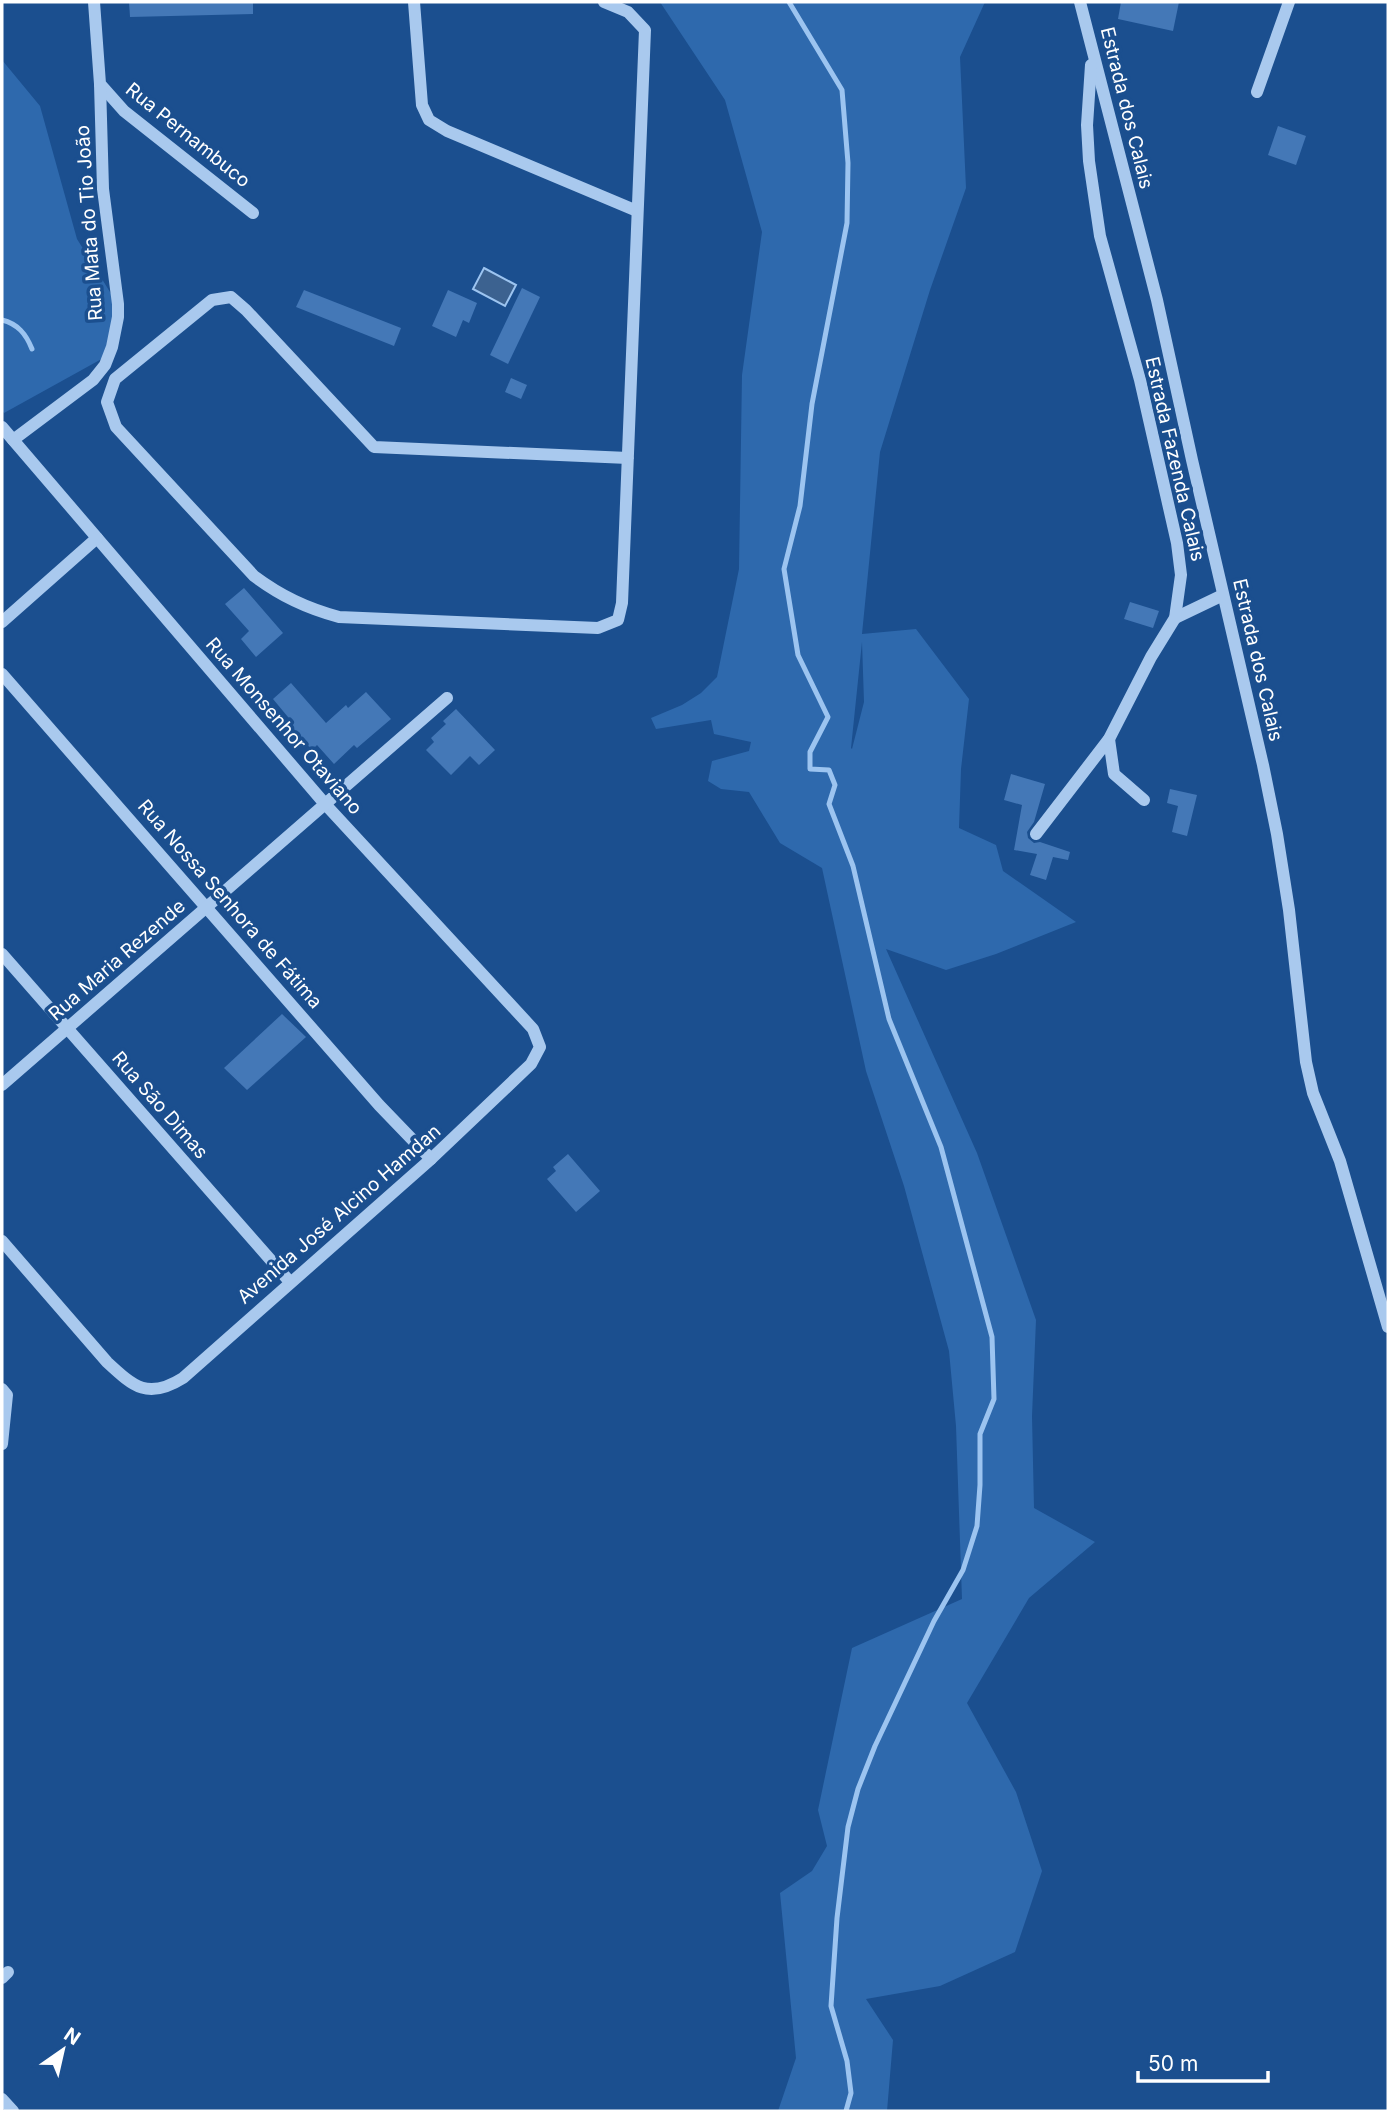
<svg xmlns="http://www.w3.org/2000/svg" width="1390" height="2113" font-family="Inter,sans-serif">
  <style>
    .green { fill: #2e69ad; fill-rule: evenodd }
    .water { fill: #3c6290; stroke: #9cc4f0; stroke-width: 2 }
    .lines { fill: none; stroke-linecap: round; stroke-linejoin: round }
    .stream { stroke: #9cc4f0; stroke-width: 5 }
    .building { fill: #4478b7 }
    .minor { stroke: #a9c9ee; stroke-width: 12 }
    .labels { text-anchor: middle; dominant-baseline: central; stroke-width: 7; stroke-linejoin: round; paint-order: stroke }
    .street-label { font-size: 19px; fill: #fff; stroke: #1b4f8f }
  </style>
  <rect width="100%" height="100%" fill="#1b4f8f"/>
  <!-- green -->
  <g class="green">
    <path d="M660,2H985L960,57L966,188L930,290L880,452L862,634L916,629L969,699L961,769L959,828L996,845L1003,871L1076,922L996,954L946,970L886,949L977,1153L1036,1320L1032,1416L1034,1508L1095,1542L1029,1598L967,1703L1016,1792L1042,1871L1015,1952L940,1986L866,1999L893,2040L887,2111H778L796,2058L780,1893L812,1871L827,1846L818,1810L852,1648L962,1599L956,1426L949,1351L904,1186L866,1071L822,868L780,843L749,792L721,789L708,781L712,761L749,751L751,742L714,734L711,720L656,729L651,718L682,705L701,693L717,677L739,569L742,375L762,232L725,100ZM862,642L864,702L852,749L851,748Z"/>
    <polygon points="2,60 40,106 77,239 115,300 107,356 4,413 2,410"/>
  </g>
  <!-- water -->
  <polygon class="water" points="484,268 516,285 505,306 473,289"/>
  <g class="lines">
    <!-- stream -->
    <g class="stream">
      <polyline points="789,2 842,90 848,163 847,223 812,404 800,506 784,569 798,655 828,717 810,752 810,769 829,770 835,785 829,804 853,866 889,1019 941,1147 992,1337 994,1399 980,1434 980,1485 977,1526 963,1570 934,1621 875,1746 858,1789 848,1827 837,1918 831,2006 847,2061 851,2093 846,2111"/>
      <path d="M2,320C18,324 26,334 32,349"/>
    </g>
  </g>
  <!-- building -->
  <g class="building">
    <polygon points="129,2 253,2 253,14 130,17"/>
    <polygon points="1121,2 1179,2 1173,31 1118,19"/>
    <polygon points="1278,126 1306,136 1296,165 1268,155"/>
    <polygon points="522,288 540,297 508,364 490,355"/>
    <polygon points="304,290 401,328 394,346 296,307"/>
    <polygon points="448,290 477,303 469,323 463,320 456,337 432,326"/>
    <polygon points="511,378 527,385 521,399 505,392"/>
    <polygon points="244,588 283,633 256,657 241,639 249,631 225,604"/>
    <polygon points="1130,602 1159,611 1153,628 1124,619"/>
    <polygon points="291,683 326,723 346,705 348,708 366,692 391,719 357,748 354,745 334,764 317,745 312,750 290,726 293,723 273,699"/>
    <polygon points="456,709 495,750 479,765 470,756 451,775 426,750 434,742 431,738 446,724 443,721"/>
    <polygon points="1011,774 1045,784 1034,822 1027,832 1028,838 1034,843 1040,842 1070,852 1068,860 1053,857 1046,880 1030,875 1037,854 1014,850 1022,805 1004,800"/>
    <polygon points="1170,789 1197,795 1187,836 1172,832 1178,806 1167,803"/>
    <polygon points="282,1014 306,1037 247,1090 224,1068"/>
    <polygon points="568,1154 600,1191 576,1212 547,1179 556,1171 553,1167"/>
  </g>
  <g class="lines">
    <!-- minor -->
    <g class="minor">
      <polyline points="94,2 100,84 124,111 253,213"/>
      <polyline points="414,2 422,105 429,120 447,131 637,211"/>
      <path d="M604,2L628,12L645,30L622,603L618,620L598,628L339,617C306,608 281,596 254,576L116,427L107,402L115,379L212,300L231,297L246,310L374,447L628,458"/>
      <polyline points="1080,2 1157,300 1192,460 1263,765 1277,834 1289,910 1306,1062 1313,1093 1340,1161 1388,1327"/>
      <polyline points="1257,92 1289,2"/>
      <path d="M2,427L325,804L533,1029L540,1047L531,1064L431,1159L183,1378C148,1400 134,1387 107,1362L2,1241"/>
      <polyline points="13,440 93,380 105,365 112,347 118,317 118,304 103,189 100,84"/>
      <polyline points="1175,618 1223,595"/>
      <polyline points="2,622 97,538"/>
      <polyline points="2,674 379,1105 431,1159"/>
      <polyline points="1109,739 1114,774 1144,800"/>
      <polyline points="1036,834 1109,739 1151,657 1175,618 1181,575 1177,543 1140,380 1100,236 1089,161 1087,125 1091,65"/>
      <polyline points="2,954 290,1282"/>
      <polyline points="2,1085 447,698"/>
      <polyline points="2,1389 7,1395 2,1444"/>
      <polyline points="2,1978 8,1972"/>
      <polyline points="2,2099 13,2111"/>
    </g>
  </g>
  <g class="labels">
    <!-- street labels -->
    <g class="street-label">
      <text transform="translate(1127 108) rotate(76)">Estrada dos Calais</text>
      <text transform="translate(188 135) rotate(39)">Rua Pernambuco</text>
      <text transform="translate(89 223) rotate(-94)">Rua Mata do Tio João</text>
      <text transform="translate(1175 459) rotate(77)">Estrada Fazenda Calais</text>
      <text transform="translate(1258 660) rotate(77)">Estrada dos Calais</text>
      <text transform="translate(284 726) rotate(49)">Rua Monsenhor Otaviano</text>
      <text transform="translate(230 904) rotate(49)">Rua Nossa Senhora de Fátima</text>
      <text transform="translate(117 960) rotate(-41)">Rua Maria Rezende</text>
      <text transform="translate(160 1105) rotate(49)">Rua São Dimas</text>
      <text transform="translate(339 1214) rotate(-41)">Avenida José Alcino Hamdan</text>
    </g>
  </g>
  <!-- border -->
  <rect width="1390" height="2113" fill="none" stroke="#ffffff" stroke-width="7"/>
  <!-- north arrow -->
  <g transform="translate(63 2050) rotate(34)" stroke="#1b4f8f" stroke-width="5" paint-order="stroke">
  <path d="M0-5L12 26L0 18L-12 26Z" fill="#ffffff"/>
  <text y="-10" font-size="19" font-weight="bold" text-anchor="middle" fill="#ffffff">N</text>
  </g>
  <!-- scale -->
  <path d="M1138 2071v10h130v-10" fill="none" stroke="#ffffff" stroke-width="3.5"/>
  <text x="1148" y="2071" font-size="21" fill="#ffffff" stroke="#1b4f8f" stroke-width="5" paint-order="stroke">50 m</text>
</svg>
